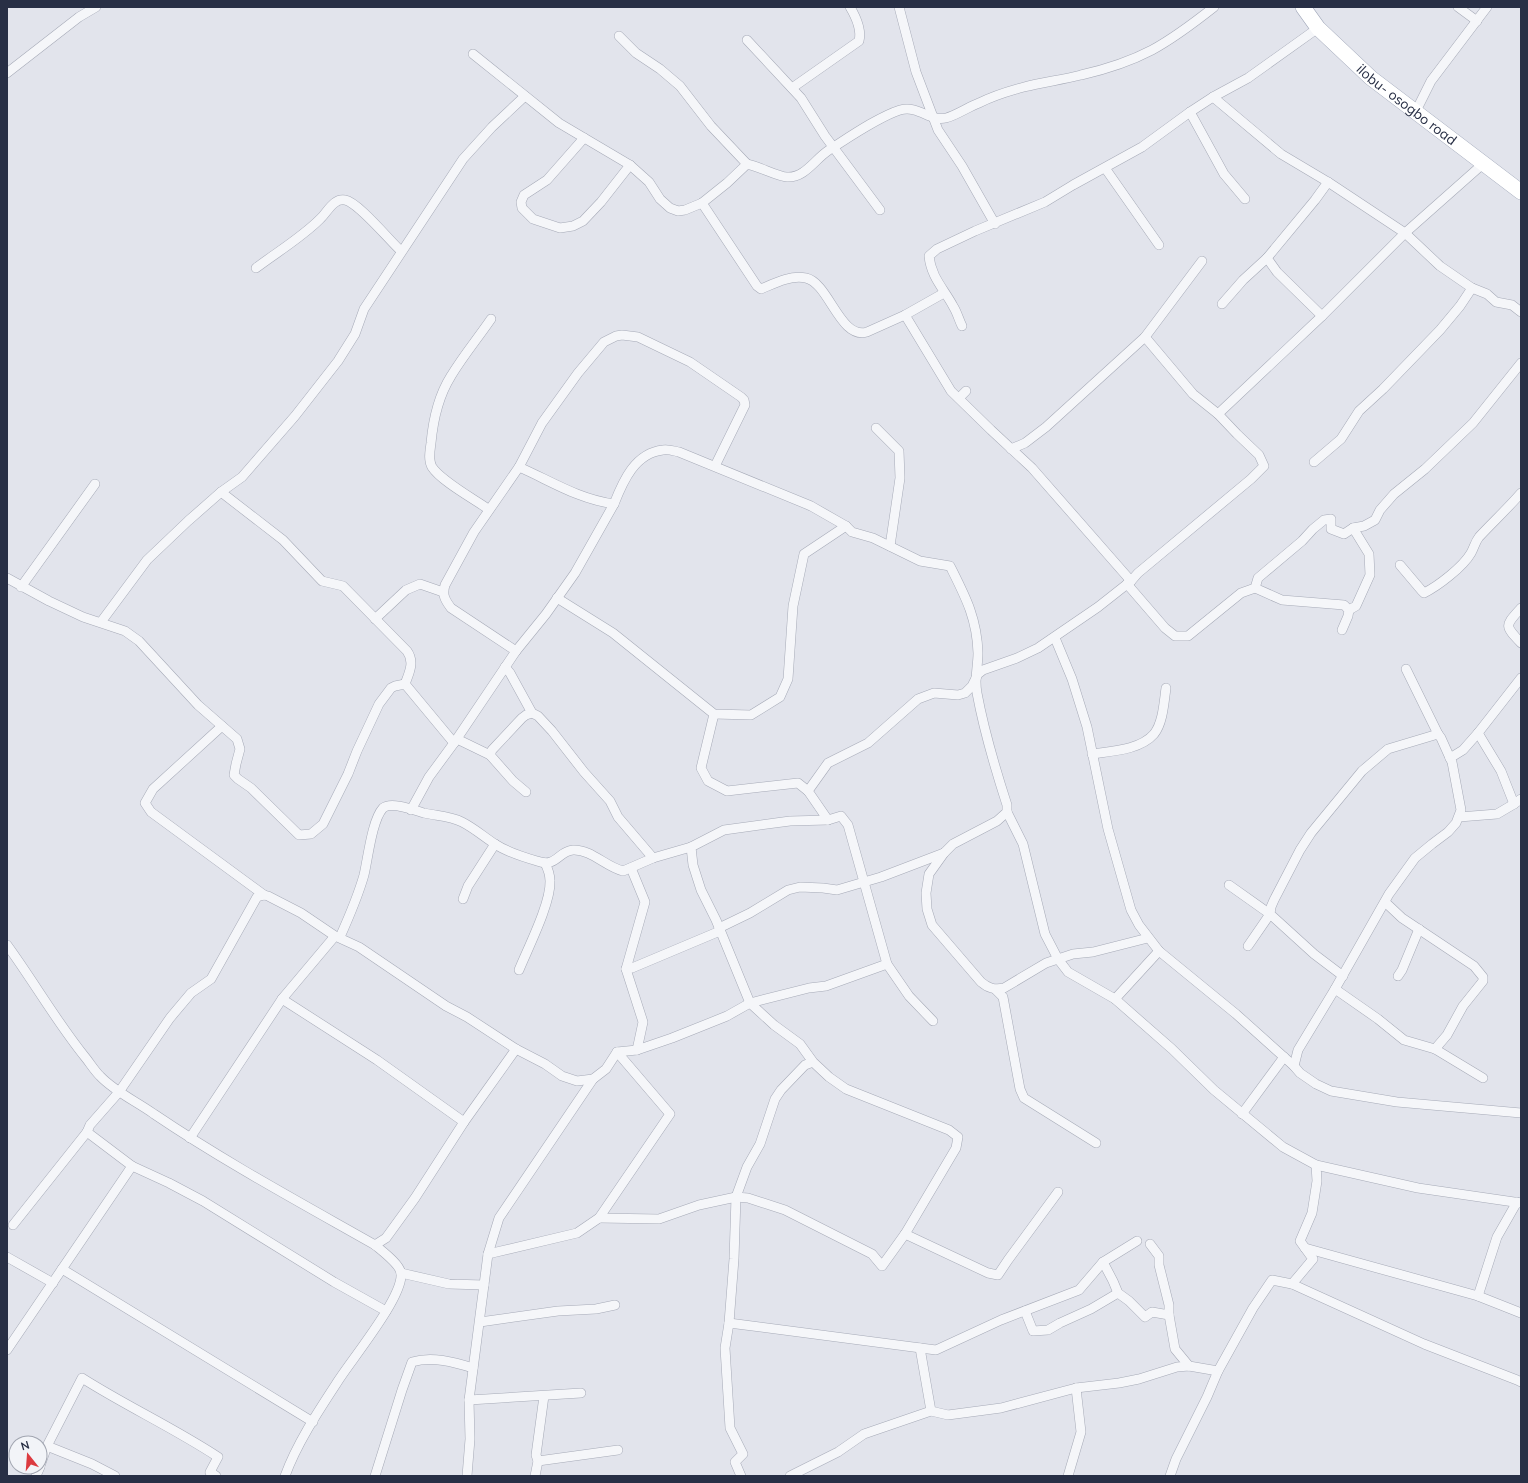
<svg xmlns="http://www.w3.org/2000/svg" width="1528" height="1483" font-family="Mulish,sans-serif">
  <style>
    .lines { fill: none; stroke-linecap: round; stroke-linejoin: round }
    .street-casing { stroke: #a6aab7; stroke-width: 10 }
    .primary-casing { stroke: #a0a7b9; stroke-width: 16 }
    .street { stroke: #f5f6f9; stroke-width: 9 }
    .primary { stroke: #fff; stroke-width: 15 }
    .labels { text-anchor: middle; dominant-baseline: central; stroke-width: 3.5; stroke-linejoin: round; paint-order: stroke }
    .street-label { font-size: 14px; fill: #282f45; stroke: #f2f4f8 }
  </style>
  <rect width="100%" height="100%" fill="#e2e4ec"/>
  <g class="lines">
    <!-- street casing -->
    <g class="street-casing">
      <g id="street">
        <polyline points="899,7 916,72 938,130 962,166 995,224"/>
        <polyline points="1458,7 1477,21"/>
        <polyline points="619,36 636,53 660,69 680,86 711,126 747,164"/>
        <polyline points="747,40 801,98 825,136 880,210"/>
        <path d="M473,54L559,123L630,165L649,182L660,199L670,208L678,211L685,210L702,203L727,183L747,164C758,166 779,177 787,177C805,178 815,159 829,150C848,138 878,117 900,110C919,105 930,122 946,118C957,115 968,107 979,103C993,96 1009,91 1024,87C1043,82 1062,80 1081,75C1103,70 1131,61 1152,50C1174,38 1195,22 1214,7"/>
        <polyline points="7,73 79,17 96,7"/>
        <path d="M792,88L859,41C862,29 856,17 850,7"/>
        <polyline points="1213,97 1281,154 1328,182 1405,233 1440,266 1472,288 1487,294 1496,302 1512,305 1521,312"/>
        <polyline points="1416,111 1431,81 1487,7"/>
        <polyline points="1190,112 1224,174 1245,199"/>
        <polyline points="584,138 547,180 524,195 521,202 522,208 533,219 560,228 573,226 583,221 601,202 630,165"/>
        <polyline points="1105,168 1159,245"/>
        <path d="M702,203L757,286L761,289C775,283 790,275 806,278C829,283 840,340 867,332L905,315L944,293"/>
        <path d="M256,268C277,252 301,238 320,219C327,213 333,198 345,200C358,202 389,240 401,251"/>
        <polyline points="1222,304 1243,280 1267,258"/>
        <polyline points="905,315 951,391 991,430 1032,468 1131,581"/>
        <polyline points="1322,316 1277,272 1267,258 1315,200 1328,182"/>
        <path d="M962,326C959,320 957,312 953,306C944,289 931,277 929,256L937,249L975,231L1045,202L1073,185L1142,147L1190,112L1213,97L1248,78L1318,28"/>
        <polyline points="959,398 966,391"/>
        <polyline points="1218,414 1322,316 1405,233 1484,163"/>
        <polyline points="876,428 899,451 900,478 890,546"/>
        <polyline points="1011,449 1025,443 1046,427 1145,337 1202,261"/>
        <polyline points="1314,462 1341,439 1359,411 1383,389 1440,330 1460,306 1472,288"/>
        <path d="M519,467C551,481 578,499 614,504C623,481 635,453 663,450C668,449 674,451 679,452L811,506L846,526L852,532L873,538L920,561L950,566C965,596 977,618 978,653C978,667 974,679 977,693C984,731 995,768 1007,805V812L997,821L953,844L944,853L929,874L926,893L927,909L932,925L981,982C988,988 994,990 1004,988L1046,963L1073,954L1093,952L1148,938"/>
        <path d="M221,492L283,540L322,581L343,586L407,651C415,662 409,673 405,684"/>
        <path d="M488,509C474,499 441,481 432,467C428,460 430,451 431,443C433,421 439,395 451,376C463,356 478,338 491,319"/>
        <path d="M1400,565L1422,591L1424,593C1438,586 1463,567 1471,553C1474,548 1475,542 1479,537C1493,522 1508,508 1521,493"/>
        <polyline points="7,578 49,601 83,617 125,631 139,641 198,705 237,739 240,749 236,764 234,775 238,779 251,788 299,835 311,834 323,824 348,774 357,751 379,704 391,688 395,686 405,684 454,743"/>
        <polyline points="1127,584 1165,628 1175,636 1188,636 1241,593 1255,588 1258,578 1302,541 1313,529 1324,520 1331,519 1331,529 1344,534 1353,528 1364,526 1375,520 1380,510 1394,494 1425,469 1473,423 1521,363"/>
        <polyline points="21,587 95,484"/>
        <polyline points="1255,588 1282,600 1344,605 1349,610 1348,616 1342,630"/>
        <polyline points="557,598 613,633 714,714 751,715 780,697 788,679 793,606 804,554 846,526"/>
        <path d="M1521,608C1505,626 1504,625 1521,643"/>
        <polyline points="1349,610 1356,606 1370,575 1369,554 1353,528"/>
        <polyline points="375,619 406,590 420,584 443,592"/>
        <polyline points="101,622 147,560 188,521 221,492 242,477 295,416 338,361 355,334 364,309 463,159 492,127 525,96"/>
        <polyline points="1055,638 1072,679 1087,727 1108,829 1131,910 1139,925 1159,951 1236,1014 1294,1066 1300,1073 1316,1084 1331,1091 1397,1102 1521,1113"/>
        <path d="M516,651L451,608C445,600 442,595 445,585L474,532L519,467L542,423L578,373L604,342L616,336L622,335L638,337L690,362L741,397L744,400L745,405L715,466"/>
        <polyline points="505,667 510,673 532,713 538,716 552,731 584,772 610,801 618,817 653,858"/>
        <polyline points="1406,669 1438,734"/>
        <polyline points="714,714 701,768 708,781 727,791 798,783 808,791"/>
        <polyline points="222,726 153,789 145,803 151,812 264,895"/>
        <polyline points="1478,733 1501,771 1514,804 1521,799"/>
        <polyline points="457,739 490,755"/>
        <path d="M1092,754C1112,751 1140,750 1154,734C1163,723 1164,702 1166,688"/>
        <polyline points="526,792 513,781 490,755 492,750 522,718 526,715 532,713"/>
        <polyline points="411,810 429,777 454,743 516,651 546,614 575,573 614,504"/>
        <polyline points="1007,812 1023,844 1045,934 1058,959 1068,972 1115,999 1172,1049 1214,1090 1283,1147 1316,1165 1418,1188 1521,1203"/>
        <polyline points="1459,817 1497,814 1514,804"/>
        <polyline points="828,820 841,816 848,825 887,964 909,996 933,1021"/>
        <polyline points="631,868 645,902 626,969 643,1022 637,1050"/>
        <polyline points="1229,885 1270,914 1248,946"/>
        <polyline points="463,899 468,886 495,844"/>
        <polyline points="1385,902 1402,918 1474,966 1483,977 1483,981 1463,1006 1447,1035 1435,1049"/>
        <polyline points="335,936 301,913 268,896 264,895 257,897 211,979 191,993 170,1018 119,1092 90,1125 87,1132 132,1166 169,1183 203,1201 334,1282 386,1311"/>
        <path d="M340,937C349,917 358,896 364,875C368,858 372,820 383,808C391,801 414,810 424,813C437,816 450,816 462,822C474,828 484,837 495,844C507,852 523,857 537,861C557,868 558,851 573,850C591,849 606,867 623,871L653,858L691,847"/>
        <path d="M7,945C34,982 56,1021 85,1057C90,1063 94,1070 100,1076C115,1092 136,1101 154,1114C225,1162 301,1203 375,1245L386,1238L415,1198L464,1122L516,1049"/>
        <polyline points="626,969 632,968 720,931 719,928 750,913 788,890 800,887 823,888 837,890 881,877 944,853"/>
        <path d="M519,970C528,948 551,903 550,881C550,874 548,869 545,863"/>
        <polyline points="1343,976 1314,954 1270,914 1271,907 1274,900 1300,850 1311,833 1362,771 1388,749 1438,734 1441,738 1450,758"/>
        <polyline points="1398,976 1402,970 1419,929"/>
        <polyline points="1335,989 1378,1019 1404,1040 1435,1049 1483,1078"/>
        <polyline points="996,990 1003,997 1020,1089 1024,1098 1096,1143"/>
        <polyline points="282,999 377,1060 464,1122"/>
        <polyline points="1115,999 1159,951"/>
        <polyline points="813,1062 829,1077 846,1089 949,1130 958,1137 956,1148 905,1234 882,1266 872,1254 785,1210 748,1198 736,1197 747,1167 760,1144 775,1099 781,1090 805,1065 813,1062 800,1044 774,1025 750,1003 716,920 701,890 693,865 691,847 724,830 790,821 828,820 808,791 828,763 868,743 918,699 934,693 958,695 965,693 972,686 978,674 983,670 1017,658 1038,648 1098,607 1131,581 1138,573 1251,479 1264,466 1259,455 1237,434 1218,414 1193,394 1145,337"/>
        <polyline points="1294,1066 1298,1050 1335,989 1389,894 1415,858 1432,844 1448,832 1456,823 1461,810 1452,762 1450,758 1463,750 1478,733 1521,678"/>
        <polyline points="1242,1114 1284,1057"/>
        <polyline points="190,1138 282,999 335,936 359,947 446,1006 467,1017 516,1049 545,1064 562,1076 577,1081 593,1079 606,1069 617,1052 637,1050 672,1038 727,1016 750,1003 809,988 826,986 887,964"/>
        <polyline points="599,1218 659,1219 699,1205 736,1197 734,1259 729,1323"/>
        <polyline points="13,1225 87,1132"/>
        <polyline points="905,1234 988,1273 998,1275 1008,1260 1058,1192"/>
        <polyline points="1150,1244 1159,1256 1159,1265 1169,1305 1169,1315"/>
        <polyline points="1305,1248 1478,1296 1521,1313"/>
        <polyline points="488,1254 577,1233 599,1218 670,1114 617,1052"/>
        <polyline points="7,1257 53,1283"/>
        <polyline points="1103,1262 1113,1281 1118,1293 1129,1301 1145,1317 1152,1312 1169,1315 1175,1349 1189,1366"/>
        <polyline points="62,1269 313,1422"/>
        <polyline points="401,1273 449,1284 484,1285"/>
        <polyline points="1292,1284 1424,1344 1517,1380 1521,1382"/>
        <polyline points="1478,1296 1497,1237 1517,1202"/>
        <polyline points="1025,1311 1033,1331 1048,1330 1060,1323 1091,1309 1118,1293"/>
        <polyline points="480,1322 558,1311 596,1309 615,1305"/>
        <polyline points="920,1348 931,1411"/>
        <polyline points="7,1350 132,1166"/>
        <polyline points="469,1400 581,1393"/>
        <polyline points="47,1446 92,1464 115,1476"/>
        <polyline points="538,1461 618,1450"/>
        <path d="M40,1466L47,1446L82,1378C126,1406 174,1428 218,1457L210,1472L216,1476"/>
        <polyline points="36,1476 40,1467"/>
        <path d="M285,1476C297,1443 319,1410 338,1381C352,1359 403,1297 401,1274C401,1265 382,1251 375,1245"/>
        <path d="M375,1476L402,1390L412,1362C432,1356 454,1362 473,1368"/>
        <polyline points="467,1476 470,1439 469,1400 488,1254 499,1218 593,1079"/>
        <polyline points="535,1476 538,1461 536,1455 544,1396"/>
        <polyline points="741,1476 735,1462 743,1454 730,1428 725,1348 729,1323 936,1350 1001,1320 1079,1290 1103,1262 1137,1241"/>
        <polyline points="790,1476 838,1452 864,1434 931,1411 948,1415 1001,1408 1076,1388 1119,1383 1139,1379 1177,1367 1189,1366 1218,1371"/>
        <polyline points="1068,1476 1081,1432 1076,1388"/>
        <polyline points="1170,1476 1176,1459 1207,1397 1218,1371 1253,1308 1272,1280 1292,1284 1313,1259 1300,1241 1312,1213 1317,1181 1316,1165"/>
      </g>
    </g>
    <!-- primary casing -->
    <g class="primary-casing">
      <g id="primary">
        <path id="s1" d="M1303,7L1318,28L1371,78L1521,192"/>
      </g>
    </g>
    <!-- street -->
    <use href="#street" class="street"/>
    <!-- primary -->
    <use href="#primary" class="primary"/>
  </g>
  <g class="labels">
    <!-- street labels -->
    <g class="street-label">
      <text stroke="none"><textPath href="#s1" startOffset="143">ilobu- osogbo road</textPath></text>
    </g>
  </g>
  <!-- border -->
  <rect width="1528" height="1483" fill="none" stroke="#282f45" stroke-width="16"/>
  <!-- north arrow -->
  <g transform="translate(28 1455) rotate(343)"><circle r="19" fill="#f2f4f8" stroke="#a1a5b0"/>
  <path d="M0-3L7 15L0 10L-7 15Z" fill="#dc3b40"/>
  <text y="-6" font-size="11" font-weight="bold" text-anchor="middle" fill="#282f45">N</text>
  </g>
</svg>
